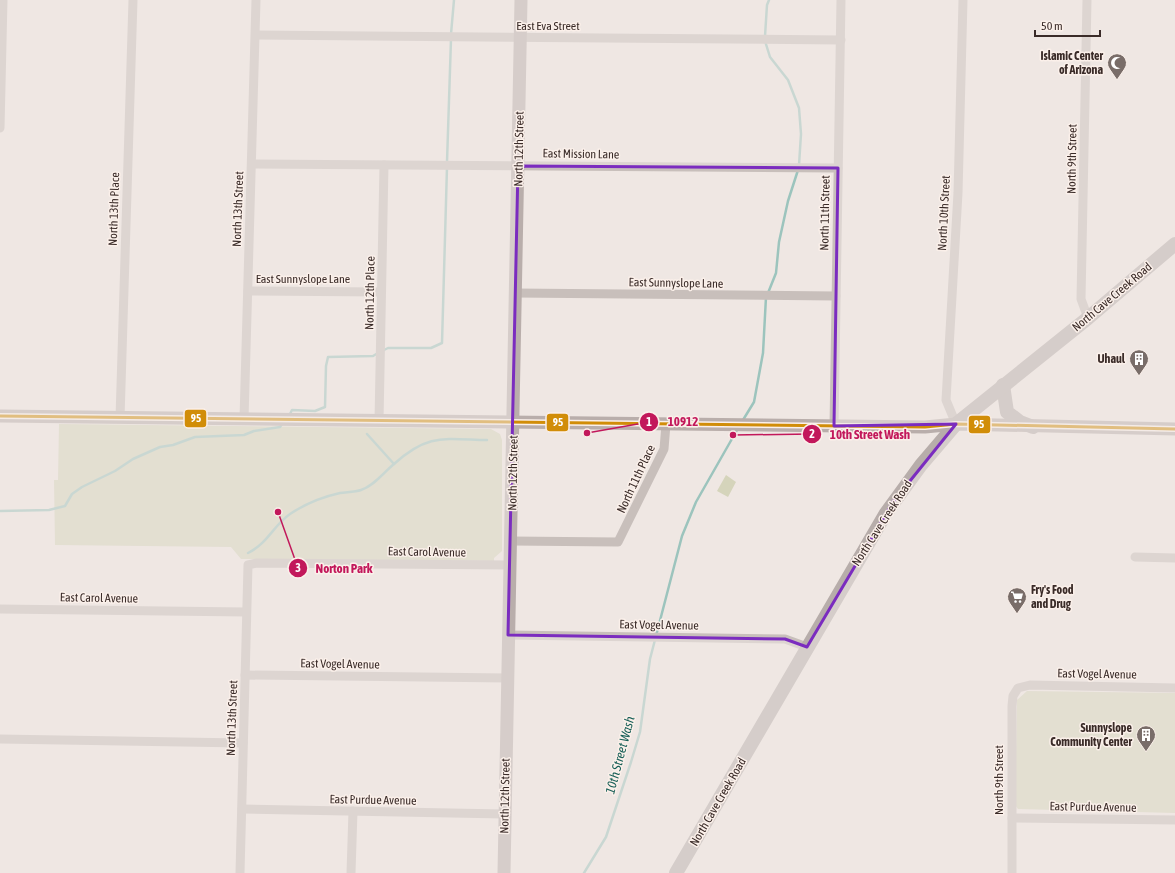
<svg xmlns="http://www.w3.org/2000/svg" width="1175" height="873" font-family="'Asap Condensed',sans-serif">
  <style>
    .green { fill: #d5d4bb }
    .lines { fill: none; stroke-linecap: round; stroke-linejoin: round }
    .stream { stroke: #9cc4bd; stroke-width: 2.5 }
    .street { stroke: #c8bfbb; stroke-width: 9 }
    .secondary { stroke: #b9aeab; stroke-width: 13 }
    .primary { stroke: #b7adaa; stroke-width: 14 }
    .bus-1-casing { stroke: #fbf0ea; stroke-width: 6 }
    .bus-1 { stroke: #d18d08; stroke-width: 3 }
    .marked { fill: none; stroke: #7b2cbf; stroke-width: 3; stroke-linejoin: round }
    .labels { text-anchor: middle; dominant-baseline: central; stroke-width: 3; stroke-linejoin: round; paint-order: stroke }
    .street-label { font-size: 12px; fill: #3a2b28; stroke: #fbf0ea }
    .poi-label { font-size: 12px; font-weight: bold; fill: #3a2b28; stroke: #fbf0ea; text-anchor: end }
    .water-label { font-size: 13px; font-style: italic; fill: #196058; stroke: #fbf0ea }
    .leader { fill: none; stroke: #c2185b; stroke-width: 1.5 }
    .callout-dot { fill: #c2185b; stroke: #fbf0ea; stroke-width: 1.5 }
    .mark-label { font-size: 12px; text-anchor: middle; font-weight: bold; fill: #fff }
    .callout-label { font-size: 13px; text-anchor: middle; font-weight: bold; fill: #c2185b; stroke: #fbf0ea; stroke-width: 3; stroke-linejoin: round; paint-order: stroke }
    .line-badge { stroke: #fbf0ea; stroke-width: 1.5 }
    .badge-label { font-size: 11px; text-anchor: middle; font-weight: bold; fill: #fff }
  </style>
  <rect width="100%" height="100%" fill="#efe7e3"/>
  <!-- green -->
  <g class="green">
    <polygon points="59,424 491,429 500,434 502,440 502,551 494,558 494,561 241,559 231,547 55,545 54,480 58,480"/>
    <polygon points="726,475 736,482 728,497 717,491"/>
    <polygon points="1027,691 1175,693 1175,813 1018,809 1015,805 1017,700"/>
  </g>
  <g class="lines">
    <!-- stream -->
    <g class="stream">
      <polyline points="451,34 454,0"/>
      <polyline points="765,36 767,5 769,0"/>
      <polyline points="765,41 770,57 788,80 799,108 801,134 799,165"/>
      <polyline points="447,162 451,39"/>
      <polyline points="768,293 776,273 779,242 788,201 798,170"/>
      <polyline points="382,351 388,348 431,348 442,343 447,167"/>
      <polyline points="289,416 292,410 315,411 325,407 326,366 328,357 373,356 378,353"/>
      <polyline points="743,420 754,402 763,353 766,297"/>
      <polyline points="367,434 394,464"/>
      <polyline points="0,511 49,510 65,506 72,494 82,487 115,471 133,459 160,447 173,445 195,437 244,435 254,431 280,427 282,424"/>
      <path d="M248,553C268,543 273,526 290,514C305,504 322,497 340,493C346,492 355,492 361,490C374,486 384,472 394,464C428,433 444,439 487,440"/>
      <polyline points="584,873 606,837 631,762 640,732 650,659 682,536 696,502 737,430"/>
    </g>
    <!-- street -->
    <g class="street">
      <polyline points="1087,0 1081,299 1088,318"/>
      <polyline points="256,35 841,40"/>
      <polyline points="0,128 3,0"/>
      <polyline points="252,164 838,168"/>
      <polyline points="248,291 381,292"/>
      <polyline points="515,293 836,296"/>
      <polyline points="120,418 133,0"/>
      <polyline points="244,419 256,0"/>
      <polyline points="379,421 384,165"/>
      <polyline points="956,424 946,400 958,193 963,0"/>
      <polyline points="834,426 841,0"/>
      <polyline points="511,541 618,542 664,449 666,424"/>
      <polyline points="1135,557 1175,558"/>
      <polyline points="0,609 246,612"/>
      <polyline points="508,635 785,639 807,647"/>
      <polyline points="245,675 507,678"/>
      <polyline points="0,739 243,743"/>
      <polyline points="242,809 504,814"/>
      <polyline points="1012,818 1175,820"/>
      <polyline points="240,873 248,565 257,563 510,565"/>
      <polyline points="351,873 353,811"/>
      <polyline points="1012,873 1012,706 1013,696 1018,688 1030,685 1175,688"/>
    </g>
    <!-- secondary -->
    <g class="secondary">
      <polyline points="0,416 925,427 956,424 1175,429"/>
      <polyline points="504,873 521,0"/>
    </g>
    <!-- primary -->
    <g class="primary">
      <polyline points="1003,385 1007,412 1020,422 1033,427"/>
      <polyline points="676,873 886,513 921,465 956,424 1088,318 1175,244"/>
    </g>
    <!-- bus-1 casing -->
    <g class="bus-1-casing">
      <polyline id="bus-1" points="0,416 925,427 956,424 1175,429"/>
    </g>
    <!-- bus-1 -->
    <use href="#bus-1" class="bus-1"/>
  </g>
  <!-- marked area -->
  <path d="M0 0H1175V873H0ZM518,166L838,168L834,426L956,424L893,502L807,647L785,639L508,635Z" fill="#efe7e3" fill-opacity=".55" fill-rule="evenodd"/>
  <path class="marked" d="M518,166L838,168L834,426L956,424L893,502L807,647L785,639L508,635Z"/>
  <!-- icons -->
  <defs>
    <g id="mosque-pin" transform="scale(1)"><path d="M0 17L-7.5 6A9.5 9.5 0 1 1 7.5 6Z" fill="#796d69" stroke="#fbf0ea"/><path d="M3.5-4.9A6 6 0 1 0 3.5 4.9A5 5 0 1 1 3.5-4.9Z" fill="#fff"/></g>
    <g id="building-pin" transform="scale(1)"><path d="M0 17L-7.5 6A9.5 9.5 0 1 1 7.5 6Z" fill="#796d69" stroke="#fbf0ea"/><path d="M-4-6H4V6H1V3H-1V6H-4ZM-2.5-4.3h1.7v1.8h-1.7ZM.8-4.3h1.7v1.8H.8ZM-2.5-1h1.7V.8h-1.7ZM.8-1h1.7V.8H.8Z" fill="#fff"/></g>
    <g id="supermarket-pin" transform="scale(1)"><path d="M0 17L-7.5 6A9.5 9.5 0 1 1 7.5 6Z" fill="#796d69" stroke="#fbf0ea"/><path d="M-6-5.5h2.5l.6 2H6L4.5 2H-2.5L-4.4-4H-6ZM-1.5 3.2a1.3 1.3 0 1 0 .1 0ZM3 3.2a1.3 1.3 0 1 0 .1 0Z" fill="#fff"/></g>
  </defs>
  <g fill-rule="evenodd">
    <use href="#mosque-pin" x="1117" y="63"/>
    <use href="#building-pin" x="1139" y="359"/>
    <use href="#supermarket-pin" x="1017" y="597"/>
    <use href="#building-pin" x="1146" y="735"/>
  </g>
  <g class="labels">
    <!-- street labels -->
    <g class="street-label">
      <text x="548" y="26">East Eva Street</text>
      <text transform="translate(519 149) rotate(-89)">North 12th Street</text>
      <text transform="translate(581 154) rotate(1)">East Mission Lane</text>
      <text transform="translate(1072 159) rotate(-89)">North 9th Street</text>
      <text transform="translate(114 209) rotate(-88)">North 13th Place</text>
      <text transform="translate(238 209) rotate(-88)">North 13th Street</text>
      <text transform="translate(825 213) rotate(-89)">North 11th Street</text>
      <text transform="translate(944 213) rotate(-87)">North 10th Street</text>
      <text x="303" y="279">East Sunnyslope Lane</text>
      <text transform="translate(676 283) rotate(1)">East Sunnyslope Lane</text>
      <text transform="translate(370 293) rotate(-89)">North 12th Place</text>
      <text transform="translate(1112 297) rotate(-40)">North Cave Creek Road</text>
      <text transform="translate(513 473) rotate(-89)">North 12th Street</text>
      <text transform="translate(636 479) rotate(-65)">North 11th Place</text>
      <text transform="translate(882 523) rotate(-57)">North Cave Creek Road</text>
      <text transform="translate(427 552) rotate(1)">East Carol Avenue</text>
      <text transform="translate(99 598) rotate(1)">East Carol Avenue</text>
      <text transform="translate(659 625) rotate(1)">East Vogel Avenue</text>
      <text transform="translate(340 664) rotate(1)">East Vogel Avenue</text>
      <text transform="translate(1097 674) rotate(1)">East Vogel Avenue</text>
      <text transform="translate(232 718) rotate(-88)">North 13th Street</text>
      <text transform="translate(999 780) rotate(-90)">North 9th Street</text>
      <text transform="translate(505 796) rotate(-89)">North 12th Street</text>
      <text transform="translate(373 800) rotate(1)">East Purdue Avenue</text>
      <text transform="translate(718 802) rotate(-60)">North Cave Creek Road</text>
      <text transform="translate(1093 807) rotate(1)">East Purdue Avenue</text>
    </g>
    <!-- poi labels -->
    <g class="poi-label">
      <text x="1103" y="56">Islamic Center<tspan x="1103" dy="14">of Arizona</tspan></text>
      <text x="1125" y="359">Uhaul</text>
      <text x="1031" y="590" text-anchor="start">Fry's Food<tspan x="1031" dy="14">and Drug</tspan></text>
      <text x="1132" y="728">Sunnyslope<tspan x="1132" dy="14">Community Center</tspan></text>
    </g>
    <!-- water labels -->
    <g class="water-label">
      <text transform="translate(620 755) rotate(-75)">10th Street Wash</text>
    </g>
  </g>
  <!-- callouts -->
  <path class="leader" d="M587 433L649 422M733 435L812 434M278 512L298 568"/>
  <g class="callout-dot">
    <circle cx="587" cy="433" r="4"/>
    <circle cx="733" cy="435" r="4"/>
    <circle cx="278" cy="512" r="4"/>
    <circle cx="649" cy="422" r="10"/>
    <circle cx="812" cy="434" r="10"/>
    <circle cx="298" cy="568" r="10"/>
  </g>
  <g class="mark-label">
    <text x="649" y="426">1</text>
    <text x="812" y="438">2</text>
    <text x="298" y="572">3</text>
  </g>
  <g class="callout-label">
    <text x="683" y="426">10912</text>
    <text x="870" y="439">10th Street Wash</text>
    <text x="344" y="573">Norton Park</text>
  </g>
  <g class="line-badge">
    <rect x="184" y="409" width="23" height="19" rx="4" fill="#d18d08"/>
    <rect x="546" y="413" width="23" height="19" rx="4" fill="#d18d08"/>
    <rect x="968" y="415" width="23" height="19" rx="4" fill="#d18d08"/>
  </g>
  <g class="badge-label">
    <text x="196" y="422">95</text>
    <text x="558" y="426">95</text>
    <text x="979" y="428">95</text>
  </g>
  <!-- scale -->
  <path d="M1035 30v6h65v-6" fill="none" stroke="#3a2b28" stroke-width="2"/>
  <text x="1041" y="30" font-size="12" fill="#3a2b28" stroke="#fbf0ea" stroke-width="3" paint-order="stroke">50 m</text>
</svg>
